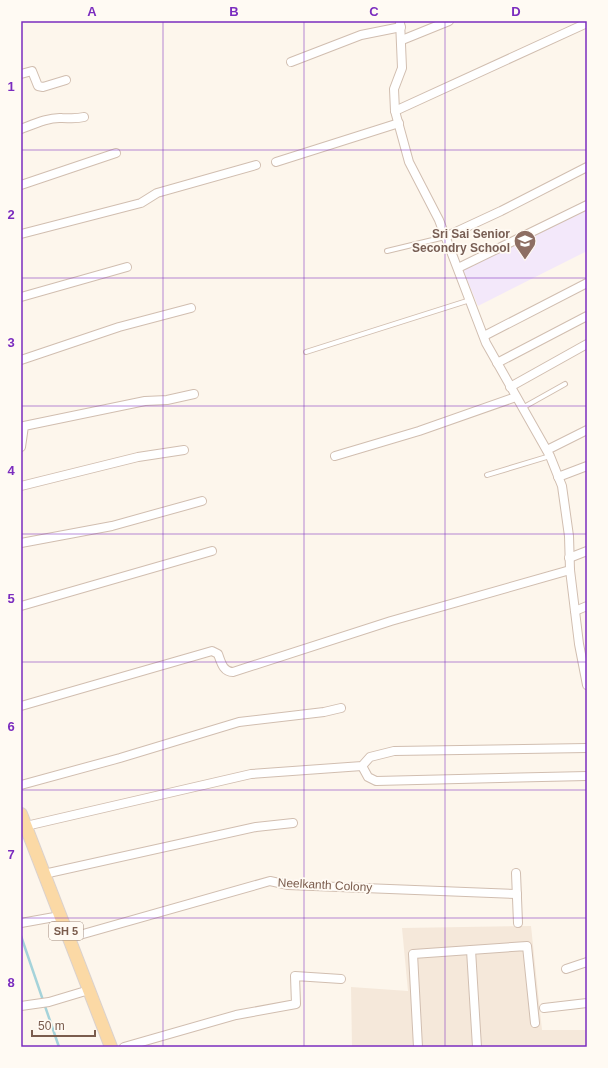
<svg xmlns="http://www.w3.org/2000/svg" width="608" height="1068" font-family="Helvetica,sans-serif">
  <style>
    .residential { fill: #f5e8da }
    .education { fill: #f3e8fa }
    .lines { fill: none; stroke-linecap: round; stroke-linejoin: round }
    .stream { stroke: #a5d3da; stroke-width: 2.5 }
    .service-casing { stroke: #d1beb0; stroke-width: 6 }
    .minor-casing { stroke: #d1beb0; stroke-width: 10 }
    .primary-casing { stroke: #dad1cd; stroke-width: 14 }
    .service { stroke: #fff; stroke-width: 4 }
    .minor { stroke: #fff; stroke-width: 8 }
    .primary { stroke: #fbd9a5; stroke-width: 12 }
    .grid { fill: none; stroke: #7b2cbf; stroke-width: 1; stroke-opacity: 0.55 }
    .labels { text-anchor: middle; dominant-baseline: central; stroke-width: 3.5; stroke-linejoin: round; paint-order: stroke }
    .shield { fill: #fffaf3; stroke: #a28b7f; stroke-width: 1 }
    .shield-label { font-size: 11px; font-weight: bold; fill: #7a5c4d }
    .education-label { font-size: 12px; font-weight: bold; fill: #785e54; stroke: #fffaf3; text-anchor: end }
    .street-label { font-size: 12px; fill: #7a5c4d; stroke: #fffaf3 }
    .neatline { fill: none; stroke: #7b2cbf; stroke-width: 1.5 }
    .grid-label { font-size: 13px; text-anchor: middle; font-weight: bold; fill: #7b2cbf }
  </style>
  <rect width="100%" height="100%" fill="#fdf6ec"/>
  <!-- residential -->
  <polygon class="residential" points="531,926 542,1030 587,1030 587,1047 352,1047 351,987 408,991 402,928"/>
  <!-- education -->
  <polygon class="education" points="587,210 587,251 478,306 463,270"/>
  <g class="lines">
    <!-- stream -->
    <polyline class="stream" points="21,936 59,1047"/>
    <!-- service casing -->
    <g class="service-casing">
      <g id="service">
        <polyline points="387,251 445,237"/>
        <polyline points="306,352 470,300"/>
        <polyline points="524,407 565,384"/>
        <polyline points="487,475 550,456"/>
      </g>
    </g>
    <!-- minor casing -->
    <g class="minor-casing">
      <g id="minor">
        <polyline points="400,21 402,68 394,89 395,111 409,162 439,220 486,343 550,456 562,486 569,536 570,570 579,644 587,685"/>
        <polyline points="402,40 449,21"/>
        <polyline points="291,62 361,35 401,27"/>
        <polyline points="21,74 32,71 38,86 43,87 66,80"/>
        <polyline points="395,111 587,23"/>
        <path d="M21,129C34,124 49,117 62,118C70,118 76,119 84,117"/>
        <polyline points="276,162 399,123"/>
        <polyline points="21,185 116,153"/>
        <polyline points="21,234 141,203 157,193 256,165"/>
        <polyline points="445,237 501,211 587,167"/>
        <polyline points="458,268 587,205"/>
        <polyline points="21,297 127,267"/>
        <polyline points="484,336 587,283"/>
        <polyline points="21,360 119,327 191,308"/>
        <polyline points="497,363 587,316"/>
        <polyline points="510,387 587,344"/>
        <polyline points="21,447 24,426 145,401 167,400 194,394"/>
        <polyline points="547,450 587,430"/>
        <polyline points="335,456 419,431 516,397"/>
        <polyline points="558,477 587,466"/>
        <polyline points="21,486 138,457 184,450"/>
        <polyline points="21,543 112,526 202,501"/>
        <polyline points="569,558 587,551"/>
        <polyline points="21,606 212,551"/>
        <polyline points="575,611 587,606"/>
        <path d="M21,706L212,651L218,654C221,662 223,672 233,672L391,621L570,570"/>
        <polyline points="362,766 368,777 376,781 587,776"/>
        <polyline points="21,785 120,758 239,722 324,712 341,708"/>
        <polyline points="26,826 251,774 362,766 370,757 394,751 587,748"/>
        <polyline points="516,873 518,923"/>
        <polyline points="44,874 256,827 293,823"/>
        <polyline points="21,923 60,916"/>
        <polyline points="69,938 270,881 288,885 517,894"/>
        <polyline points="471,950 477,1047"/>
        <polyline points="566,969 587,962"/>
        <polyline points="21,1006 49,1002 89,990"/>
        <polyline points="544,1008 587,1003"/>
        <polyline points="124,1047 236,1015 296,1004 295,976 341,979"/>
        <polyline points="418,1047 413,954 527,946 535,1023"/>
      </g>
    </g>
    <!-- primary casing -->
    <g class="primary-casing">
      <polyline id="primary" points="21,814 111,1047"/>
    </g>
    <!-- service -->
    <use href="#service" class="service"/>
    <!-- minor -->
    <use href="#minor" class="minor"/>
    <!-- primary -->
    <use href="#primary" class="primary"/>
  </g>
  <!-- grid -->
  <path class="grid" d="M163,21V1047M304,21V1047M445,21V1047M21,150H587M21,278H587M21,406H587M21,534H587M21,662H587M21,790H587M21,918H587"/>
  <!-- icons -->
  <defs>
    <g id="school-pin" transform="scale(1.15)"><path d="M0 17L-7.5 6A9.5 9.5 0 1 1 7.5 6Z" fill="#8d6e63" stroke="#fffaf3"/><path d="M0-5L7-2L0 1L-7-2ZM-4 1L0 2.5L4 1V4Q0 6-4 4Z" fill="#fff"/></g>
  </defs>
  <g fill-rule="evenodd">
    <use href="#school-pin" x="525" y="241"/>
  </g>
  <g class="labels">
    <!-- shield labels -->
    <rect class="shield" x="49" y="922" width="34" height="18" rx="3"/>
    <g class="shield-label">
      <text x="66" y="931">SH 5</text>
    </g>
    <!-- education labels -->
    <g class="education-label">
      <text x="510" y="234">Sri Sai Senior<tspan x="510" dy="14">Secondry School</tspan></text>
    </g>
    <!-- street labels -->
    <g class="street-label">
      <text transform="translate(325 885) rotate(3)">Neelkanth Colony</text>
    </g>
  </g>
  <!-- border -->
  <rect width="608" height="1068" fill="none" stroke="#fffaf3" stroke-width="44"/>
  <!-- scale -->
  <path d="M32 1030v6h63v-6" fill="none" stroke="#7a5c4d" stroke-width="2"/>
  <text x="38" y="1030" font-size="12" fill="#7a5c4d" stroke="#fffaf3" stroke-width="3" paint-order="stroke">50 m</text>
  <rect x="22" y="22" width="564" height="1024" class="neatline"/>
  <g class="grid-label">
    <text x="92" y="16">A</text>
    <text x="234" y="16">B</text>
    <text x="374" y="16">C</text>
    <text x="516" y="16">D</text>
    <text x="11" y="91">1</text>
    <text x="11" y="219">2</text>
    <text x="11" y="347">3</text>
    <text x="11" y="475">4</text>
    <text x="11" y="603">5</text>
    <text x="11" y="731">6</text>
    <text x="11" y="859">7</text>
    <text x="11" y="987">8</text>
  </g>
</svg>
